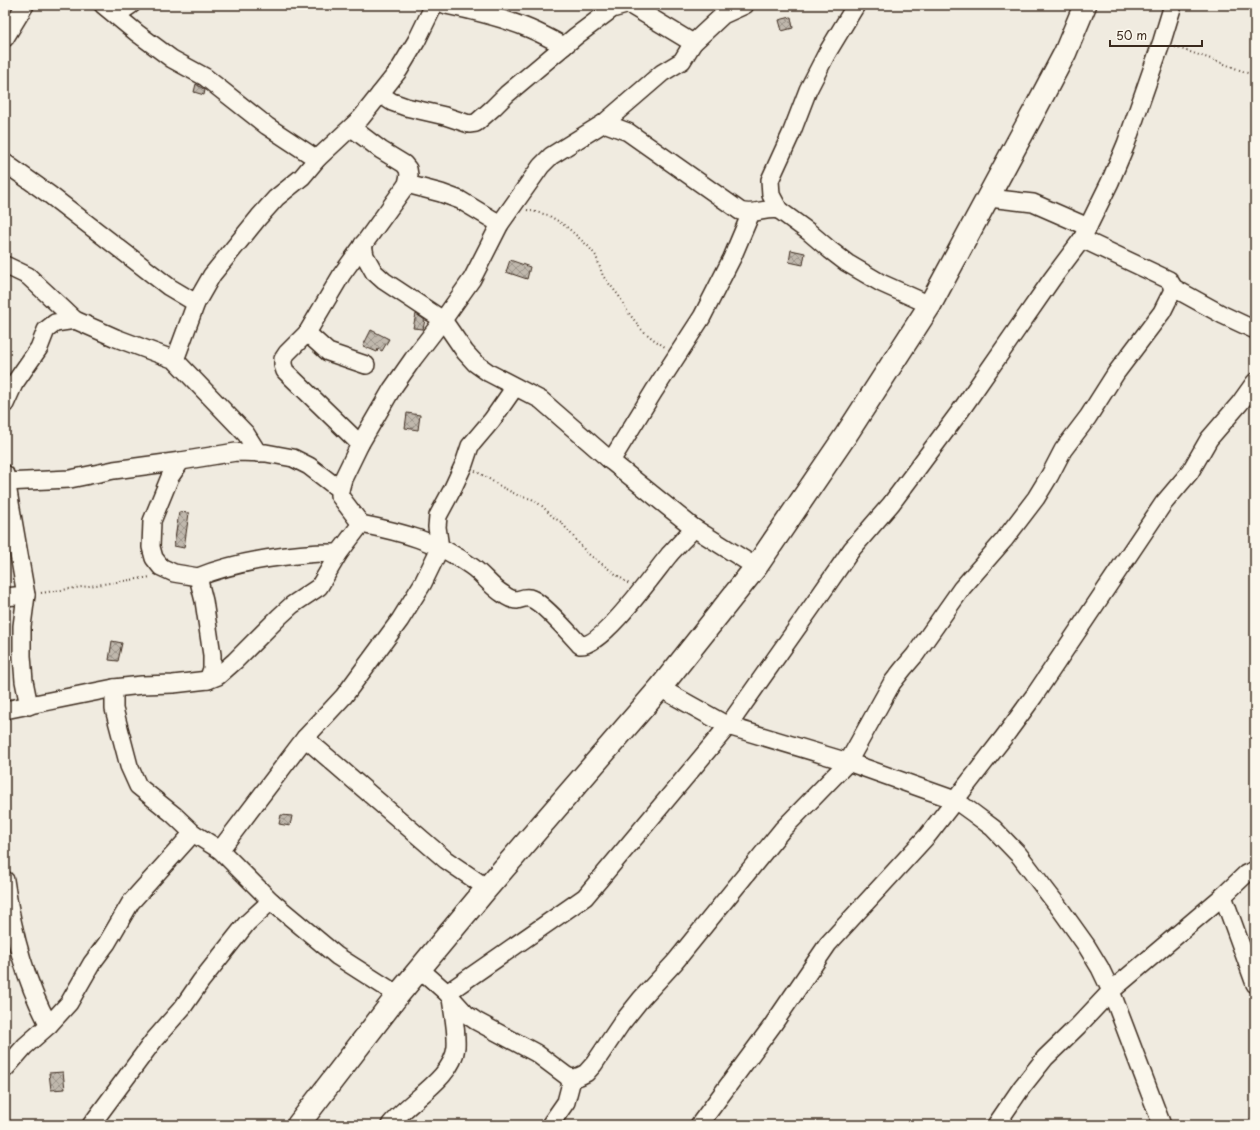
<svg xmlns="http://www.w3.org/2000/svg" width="1260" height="1130" font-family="'Playpen Sans',sans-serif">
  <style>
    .building { fill: url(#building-cross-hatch); stroke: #3b2a1e }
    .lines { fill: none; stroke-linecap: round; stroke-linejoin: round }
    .minor-casing { stroke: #3b2a1e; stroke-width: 20 }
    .highway-casing { stroke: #3b2a1e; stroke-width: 25 }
    .path { stroke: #3b2a1e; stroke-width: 2; stroke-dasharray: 1 3; stroke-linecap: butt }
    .minor { stroke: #fbf7ec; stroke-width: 17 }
    .highway { stroke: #fbf7ec; stroke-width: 22 }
  </style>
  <defs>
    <pattern id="building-cross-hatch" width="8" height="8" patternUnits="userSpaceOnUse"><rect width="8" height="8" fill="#c0b8ad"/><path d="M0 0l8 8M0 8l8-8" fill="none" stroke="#9d968c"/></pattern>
  </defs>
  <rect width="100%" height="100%" fill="#f0ebe0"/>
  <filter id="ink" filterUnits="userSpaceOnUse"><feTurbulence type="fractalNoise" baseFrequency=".025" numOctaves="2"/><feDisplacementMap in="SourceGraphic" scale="8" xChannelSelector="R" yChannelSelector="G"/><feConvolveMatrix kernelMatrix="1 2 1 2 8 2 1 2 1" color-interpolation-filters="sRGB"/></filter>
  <g filter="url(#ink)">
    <!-- building -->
    <g class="building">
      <polygon points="791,17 793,28 782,31 779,20"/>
      <polygon points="196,84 205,90 204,95 194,92"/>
      <polygon points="791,250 805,253 803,265 789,262"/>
      <polygon points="510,260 530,267 527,279 506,272"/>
      <polygon points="416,314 425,320 423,329 413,328"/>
      <polygon points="371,330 389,339 382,351 378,349 377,352 363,346"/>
      <polygon points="407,413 420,415 418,430 405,428"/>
      <polygon points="179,512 189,513 184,548 174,546"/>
      <polygon points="112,641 122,643 118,661 109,660"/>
      <polygon points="281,815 292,816 290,826 279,824"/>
      <polygon points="63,1072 65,1089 51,1090 49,1073"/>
    </g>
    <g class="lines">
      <!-- minor casing -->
      <g class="minor-casing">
        <g id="minor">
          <polyline points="103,5 137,33 172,59 205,77 267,126 317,159"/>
          <path d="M446,5C475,11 504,18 530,29C542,34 553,40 564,46"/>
          <polyline points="630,5 693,43"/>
          <polyline points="856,5 827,53 808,90 791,134 770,180 771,195 779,210 809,232 830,250 847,263 881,283 930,305"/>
          <polyline points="116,15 131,5"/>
          <polyline points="5,38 25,5"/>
          <polyline points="380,94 392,102 406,107 445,116 469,124 476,123 493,108 507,94 576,36 612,9 626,5"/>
          <path d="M604,123L628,132L740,211C753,216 766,207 779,210"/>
          <polyline points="352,128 381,150 404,164 408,169 409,175 407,184 342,274 307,333 287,353 283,359 283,365 285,371 360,444"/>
          <polyline points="5,163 50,195 169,287 196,303"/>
          <polyline points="407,184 441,193 460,200 500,224"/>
          <polyline points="989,198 1033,203 1088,227"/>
          <polyline points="363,244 365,256 374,272 384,281 443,320 465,352 475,363 489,373 541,400 611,461 694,528 756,567"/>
          <polyline points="5,265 28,276 75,320 116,338 175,360 246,434 258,453"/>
          <polyline points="1172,287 1223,315 1255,330"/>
          <polyline points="307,333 328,352 366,365"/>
          <polyline points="175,360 196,303 212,275 259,217 276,198 302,177 317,159 361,118 399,70 417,40 434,5"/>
          <polyline points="5,404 14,384 39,348 46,330 55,323 75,320"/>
          <polyline points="611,461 654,391 702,317 732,258 751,213"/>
          <polyline points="5,474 26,595 22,626 22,656 24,681 29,706"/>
          <polyline points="5,482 70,479 114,470 181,461"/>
          <path d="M361,524C401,532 437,541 471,566C483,574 491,587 503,594C507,597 512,600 517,600C522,599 526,596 532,599C544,604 570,634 580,645C601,648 655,572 669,555C677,546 686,537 694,528"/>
          <path d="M198,577C238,561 296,552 339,553"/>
          <polyline points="5,597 26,595"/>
          <polyline points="208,680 212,669 212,655 204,601 198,577 174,573 161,567 154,558 151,547 152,521 170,477 181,461 236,452 266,453 293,458 309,466 340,490"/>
          <polyline points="114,688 114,709 129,766 138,786 174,815 193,833 220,850 271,901 337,956 398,995"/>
          <polyline points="660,688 728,726 848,762 955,800 973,813 993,828 1019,855 1061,910 1086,945 1100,968 1111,991 1162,1125"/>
          <polyline points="5,710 114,688 142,685 173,684 208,680 218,676 235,661 280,616 292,605 319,587 339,553 361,524 339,495 340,490 343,479 360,444 392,389 413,359 443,320 472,279 500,224 541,166 551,156 604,123 662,73 682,61 693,43 723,15 745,5"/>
          <polyline points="305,738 446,860 487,888"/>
          <polyline points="220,850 305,738 344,696 400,620 423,583 440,548 437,527 438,516 452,490 464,464 470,446 492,420 515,387"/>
          <path d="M5,880C12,930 24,980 49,1025"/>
          <polyline points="1223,896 1255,984"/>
          <polyline points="420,969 447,993 466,1014 476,1021 536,1053 568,1077 571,1083 566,1102 550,1125"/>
          <polyline points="447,993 585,897 728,726 816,601 852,549 891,504 961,410 1052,279 1082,239 1110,182 1126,144 1162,41 1173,5"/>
          <polyline points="5,1069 25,1046 49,1025 69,1003 92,963 107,943 131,902 193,833"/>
          <polyline points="568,1077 574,1078 580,1076 586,1073 594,1064 621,1024 641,999 675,962 782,830 848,762 892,683 903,669 915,655 962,588 1004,540 1036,498 1050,475 1063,450 1088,417 1116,373 1162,312 1173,290 1172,285 1169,280 1082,239"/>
          <polyline points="91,1125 154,1040 183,1007 201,981 247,923 271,901"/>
          <path d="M390,1125C408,1101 453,1079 456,1047C457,1030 453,1014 451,998"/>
          <polyline points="699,1125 772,1026 828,944 928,835 1004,737 1034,696 1163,504 1190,472 1209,439 1240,403 1255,382"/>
          <polyline points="996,1125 1022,1087 1045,1058 1078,1026 1111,991 1223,896 1246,874 1255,870"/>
        </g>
      </g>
      <!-- highway casing -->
      <g class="highway-casing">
        <polyline id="highway" points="298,1125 398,995 487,888 660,688 756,567 846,435 930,305 1035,110 1065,53 1085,5"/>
      </g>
      <!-- path -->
      <g class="path">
        <polyline points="1175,47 1217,61 1255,76"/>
        <polyline points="527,210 548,215 558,221 568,228 589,247 596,256 603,276 619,296 628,312 641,329 653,339 665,347"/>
        <polyline points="475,471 486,477 500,486 519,496 532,499 542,506 553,517 561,522 587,553 629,584"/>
        <polyline points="41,593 151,577"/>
      </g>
      <!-- minor -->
      <use href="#minor" class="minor"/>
      <!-- highway -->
      <use href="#highway" class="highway"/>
    </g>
  </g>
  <!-- margin -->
  <rect width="1260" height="1130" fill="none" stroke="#fbf7ec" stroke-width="20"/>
  <rect x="10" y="10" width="1240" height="1110" fill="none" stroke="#3b2a1e" stroke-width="1.5" filter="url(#ink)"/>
  <!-- scale -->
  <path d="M1110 40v6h92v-6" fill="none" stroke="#3b2a1e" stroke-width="2"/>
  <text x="1116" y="40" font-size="12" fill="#3b2a1e" stroke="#fbf7ec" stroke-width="3" paint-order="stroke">50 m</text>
</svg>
